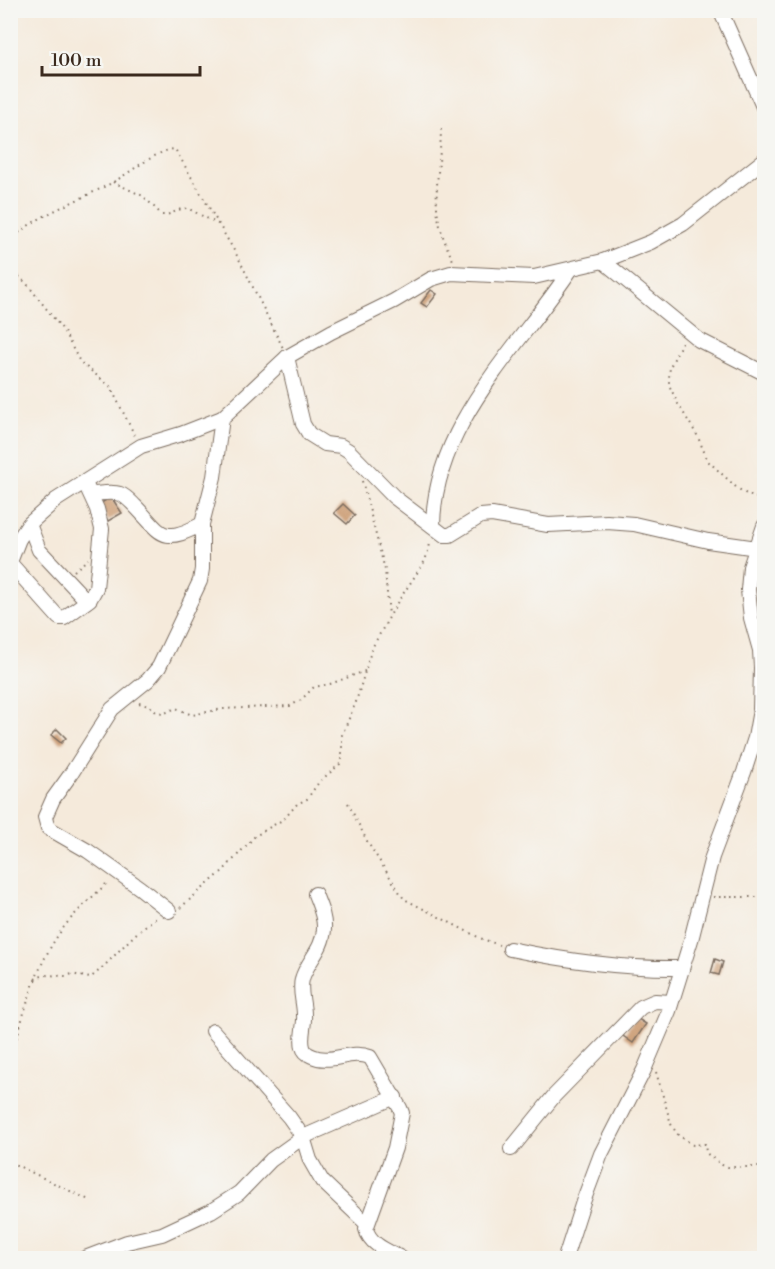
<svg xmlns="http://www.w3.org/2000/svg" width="775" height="1269" font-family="'Libre Bodoni',serif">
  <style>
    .building { fill: #cea17a }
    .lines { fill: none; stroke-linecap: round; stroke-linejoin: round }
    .minor-casing { stroke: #7c6d60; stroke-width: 16 }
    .path { stroke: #7c6d60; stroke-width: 2; stroke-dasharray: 1.5 4.5; stroke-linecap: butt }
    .minor { stroke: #fff; stroke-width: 14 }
  </style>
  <rect width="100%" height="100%" fill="#f6f6f2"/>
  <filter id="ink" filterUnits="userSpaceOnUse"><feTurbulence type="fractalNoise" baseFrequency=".0167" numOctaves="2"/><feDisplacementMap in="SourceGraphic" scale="12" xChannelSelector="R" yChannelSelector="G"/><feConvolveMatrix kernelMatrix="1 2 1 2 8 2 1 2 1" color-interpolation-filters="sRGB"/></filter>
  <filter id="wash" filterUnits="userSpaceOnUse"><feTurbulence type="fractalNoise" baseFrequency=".008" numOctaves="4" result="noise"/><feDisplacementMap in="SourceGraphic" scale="24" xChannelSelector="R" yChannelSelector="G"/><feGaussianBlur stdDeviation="1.35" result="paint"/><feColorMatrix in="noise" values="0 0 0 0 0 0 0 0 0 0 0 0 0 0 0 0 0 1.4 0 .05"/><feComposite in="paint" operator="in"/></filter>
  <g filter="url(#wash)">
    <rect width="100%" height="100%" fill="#f5eadb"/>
    <g id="blocks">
      <!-- building -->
      <g class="building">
        <polygon points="431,290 437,294 427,307 421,303"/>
        <polygon points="111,497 122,513 108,521 98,505"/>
        <polygon points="343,504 355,515 347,524 334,513"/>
        <polygon points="57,729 66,738 61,743 51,735"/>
        <polygon points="715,959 723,962 719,975 711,973"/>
        <polygon points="635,1017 646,1024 633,1043 623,1036"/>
      </g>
    </g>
  </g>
  <g filter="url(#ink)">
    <use href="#blocks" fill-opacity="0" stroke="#7c6d60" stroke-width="1.5"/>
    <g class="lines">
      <!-- minor casing -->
      <g class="minor-casing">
        <g id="minor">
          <polyline points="720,10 764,109"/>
          <polyline points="603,261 699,340 764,373"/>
          <polyline points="287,357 303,424 309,434 325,444 341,446 349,451 394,497 444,535 450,535 481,516 492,515 548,525 607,522 634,524 708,541 757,548"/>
          <path d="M91,494C100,494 111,491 120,494C126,496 130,501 135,506C162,533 160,546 202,524"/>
          <polyline points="29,524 39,550 87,601"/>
          <path d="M433,526C434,424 518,349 571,269"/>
          <polyline points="10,562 19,539 29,524 56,500 141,446 181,434 222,418 287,357 331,332 394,301 431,279 451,273 534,277 603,261 651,242 683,224 764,160"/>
          <polyline points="10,563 59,618 64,618 90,599 96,588 102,529 97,509 85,483"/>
          <path d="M315,894C319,905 325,917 324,929C323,950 307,961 302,979C299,992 304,1002 304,1015C305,1025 300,1037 303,1047C304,1052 307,1054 312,1056C331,1065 350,1049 370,1057L400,1108L402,1113L395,1148L366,1229C370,1245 388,1251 401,1258"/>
          <polyline points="169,911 140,888 88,851 48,828 45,817 53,799 71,774 112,709 148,680 159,667 200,581 202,569 202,524 214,477 222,418"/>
          <path d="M510,949C567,961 624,969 682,968"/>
          <polyline points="213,1031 289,1117 303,1137 310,1160 322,1181 367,1224"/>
          <polyline points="511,1149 554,1096 641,1007 655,1001 671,1002"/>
          <polyline points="85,1258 127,1242 162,1234 211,1211 239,1193 271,1160 303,1137 395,1097"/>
          <polyline points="565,1258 583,1202 601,1154 644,1070 669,1011 691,940 712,857 744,772 755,738 760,710 761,668 760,650 751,618 748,590 750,567 764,526"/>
        </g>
      </g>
      <!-- path -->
      <g class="path">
        <path d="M441,129C440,184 426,208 454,262"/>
        <path d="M113,182L143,196L162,215C171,216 178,208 187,208L218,224"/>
        <path d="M10,241C34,215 84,199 115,181C131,172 157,150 175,149L239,259L283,348"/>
        <polyline points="10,268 27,284 63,330 80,362 110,386 135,436"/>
        <polyline points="682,342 670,367 669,377 669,385 678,404 697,435 708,461 737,488 748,495 764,500"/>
        <polyline points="362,481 385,570 389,616"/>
        <polyline points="74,571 88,559"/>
        <polyline points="139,703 151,707 156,712 165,713 176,708 192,715 222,709 290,706 301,700 314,687 330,684 365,671"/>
        <polyline points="348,803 368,843 404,899 480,938 499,945"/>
        <polyline points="713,897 764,897"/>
        <polyline points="180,908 223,871 255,836 284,819 297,804 307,799 319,782 340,764 342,760 342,735 356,702 372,648 397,603 425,561 431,541"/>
        <path d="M35,979L44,975L66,976L72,974L90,978C114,960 131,933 158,917"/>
        <path d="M10,1061C24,1015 34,966 64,927C77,910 94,896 109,881"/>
        <polyline points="656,1072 671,1124 677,1134 693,1145 705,1144 706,1153 722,1165 728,1167 764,1167"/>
        <polyline points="10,1162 91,1201"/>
      </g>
      <!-- minor -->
      <use href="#minor" class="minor"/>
    </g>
  </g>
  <!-- margin -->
  <rect width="775" height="1269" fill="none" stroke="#f6f6f2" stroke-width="36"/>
  <!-- scale -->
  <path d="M42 66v9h158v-9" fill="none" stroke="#3b2a1e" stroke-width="3"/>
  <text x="51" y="66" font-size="18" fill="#3b2a1e" stroke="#f6f6f2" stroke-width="4.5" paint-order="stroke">100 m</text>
</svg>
